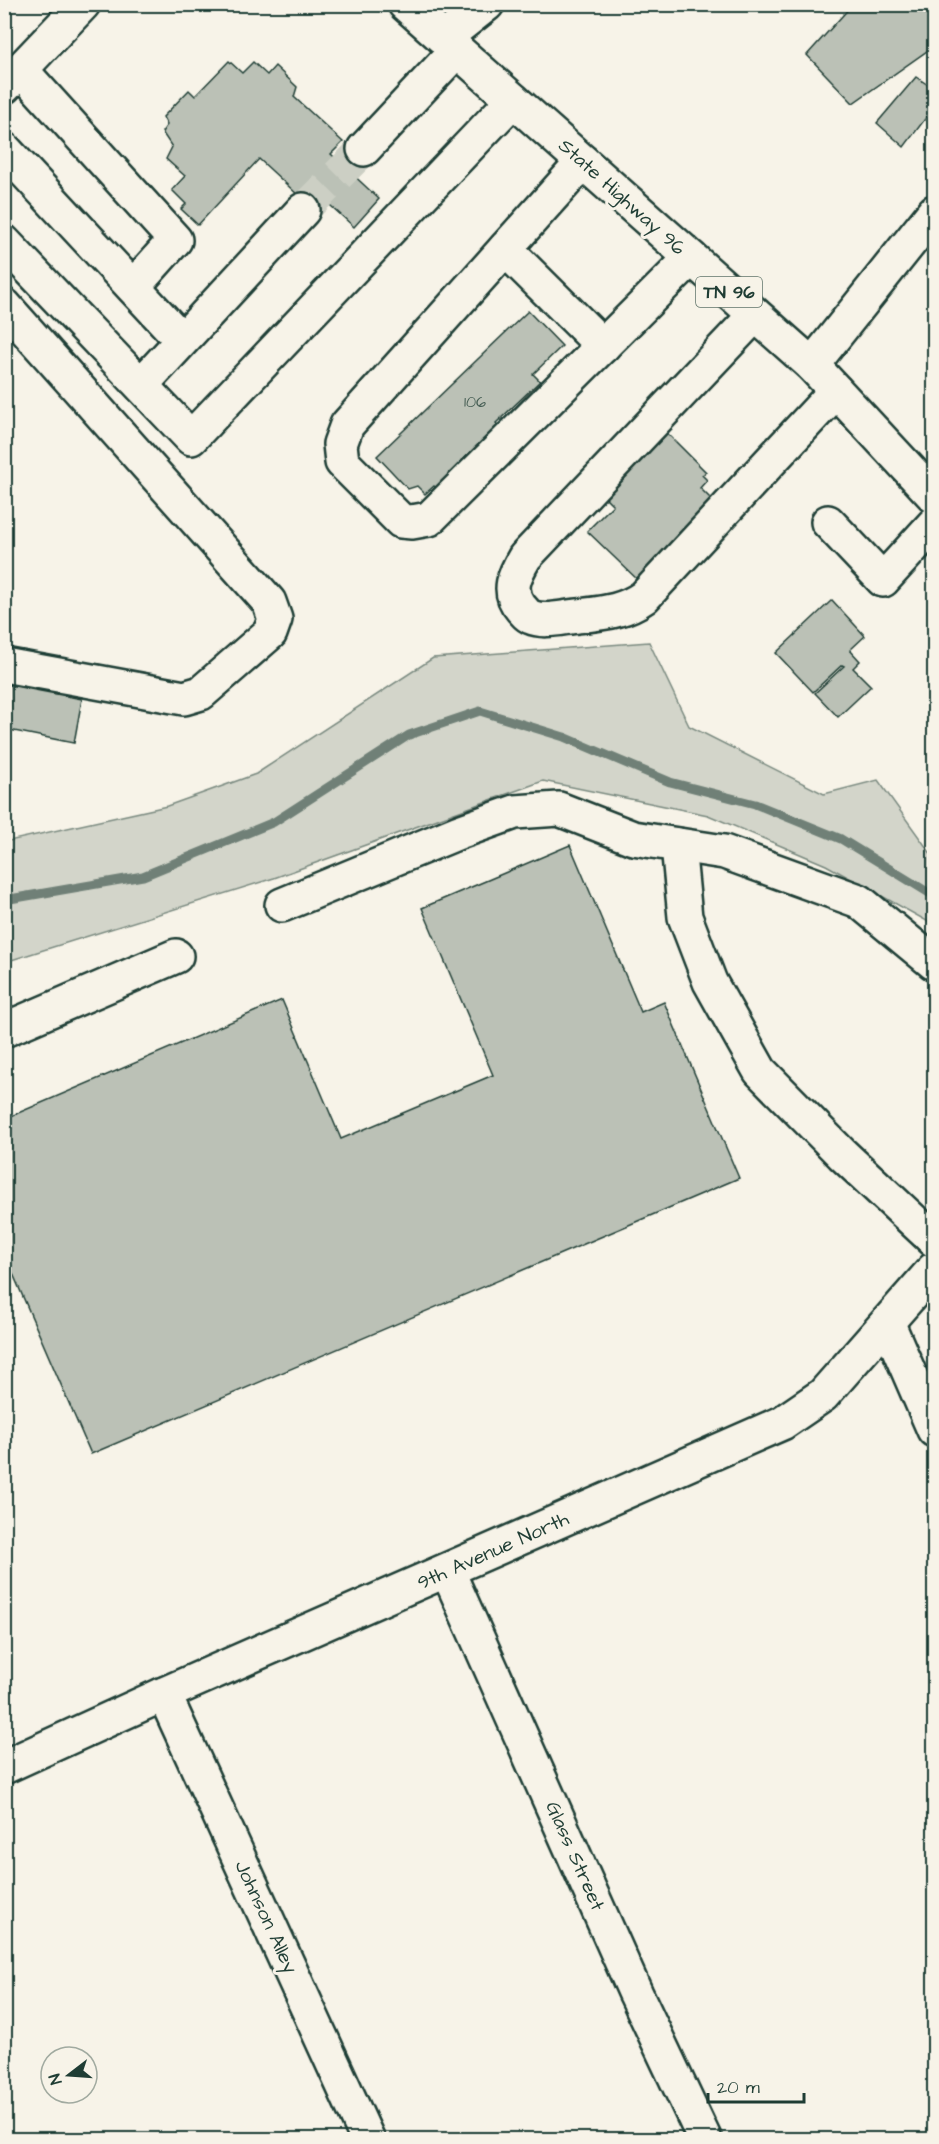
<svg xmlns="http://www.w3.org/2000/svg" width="939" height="2144" font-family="'Architects Daughter',sans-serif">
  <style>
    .green { fill: #d3d5ca; stroke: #79897f; stroke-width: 1.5 }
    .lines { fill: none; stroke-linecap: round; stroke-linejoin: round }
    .stream { stroke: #6f8077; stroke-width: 9 }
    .building { fill: #bbc1b6; stroke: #1f3d34; stroke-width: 1.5 }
    .minor-tunnel { stroke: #cccfc4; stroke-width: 33; stroke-dasharray: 33 16; stroke-linecap: butt }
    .minor-casing { stroke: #1f3d34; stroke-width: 38 }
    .major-casing { stroke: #1f3d34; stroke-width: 38 }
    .minor { stroke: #f7f3e8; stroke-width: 33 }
    .major { stroke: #f7f3e8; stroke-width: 33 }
    .labels { text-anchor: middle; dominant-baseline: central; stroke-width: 6; stroke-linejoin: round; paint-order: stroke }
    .number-label { font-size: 16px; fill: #465e54 }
    .shield { fill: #f7f3e8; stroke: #60746a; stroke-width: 1.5 }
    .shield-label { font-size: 18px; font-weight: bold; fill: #1f3d34 }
    .street-label { font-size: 20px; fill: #1f3d34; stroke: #f7f3e8 }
  </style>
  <rect width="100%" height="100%" fill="#f7f3e8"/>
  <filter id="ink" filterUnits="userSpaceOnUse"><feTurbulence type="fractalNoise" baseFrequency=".0167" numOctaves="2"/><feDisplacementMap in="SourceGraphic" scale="12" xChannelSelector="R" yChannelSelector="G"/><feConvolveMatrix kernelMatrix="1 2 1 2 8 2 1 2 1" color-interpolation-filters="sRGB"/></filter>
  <g filter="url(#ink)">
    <!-- green -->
    <polygon class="green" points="649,642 689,726 824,794 878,780 934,858 934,925 826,865 708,815 543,781 274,878 5,962 4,842 167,806 256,774 433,658"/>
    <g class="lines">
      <!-- stream -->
      <polyline class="stream" points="4,900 143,876 274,822 409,735 480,711 564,737 670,782 755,804 841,839 934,896"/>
    </g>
    <!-- building -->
    <g class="building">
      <polygon points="853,4 934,4 934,46 853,103 807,55"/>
      <polygon points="229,61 242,73 253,62 267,75 275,66 297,87 294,97 343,142 331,154 379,199 354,227 308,185 298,195 259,159 198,225 181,209 186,204 172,190 185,176 166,159 172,147 162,132 167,125 163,117 189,90 195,96"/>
      <polygon points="916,77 934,89 934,107 904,147 877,123"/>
      <polygon points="528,311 562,346 533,374 540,381 496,423 504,431 440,492 434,486 425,494 417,486 408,489 377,456"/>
      <polygon points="667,433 706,472 702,475 707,480 700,488 715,503 640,582 587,531 613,505 605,497"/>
      <polygon points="832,600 865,636 850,650 860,661 853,668 871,686 838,717 815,693 844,666 842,665 813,692 776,653"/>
      <polygon points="4,684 82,699 74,743 4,729"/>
      <polygon points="570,845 641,1012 664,1002 739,1178 91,1454 4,1253 4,1119 282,1000 341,1139 493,1075 422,908"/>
    </g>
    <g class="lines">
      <!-- minor-tunnel -->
      <polyline class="minor-tunnel" points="303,210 364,149"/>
      <!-- minor casing -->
      <g class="minor-casing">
        <g id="minor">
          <polyline points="444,38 487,4"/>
          <polyline points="21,70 175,240 133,287"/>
          <polyline points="4,149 182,340"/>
          <polyline points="364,149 457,50"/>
          <polyline points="583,162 347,425 340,444 342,462 401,521 412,522 429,519 691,258"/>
          <polyline points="4,242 191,438 513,100"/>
          <polyline points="505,249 603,346"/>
          <polyline points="4,305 269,602 275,619 270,633 201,693 184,698 4,665"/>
          <path d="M755,315L525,557C515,574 506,591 521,608C524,611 527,616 531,617C544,623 564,617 578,616C602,613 623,612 644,597L836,391"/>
          <polyline points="812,365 934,212"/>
          <polyline points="141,385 303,210"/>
          <polyline points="828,522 883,580 934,524"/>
          <polyline points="678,845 685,917 710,982 760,1071 842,1154 934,1240"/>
          <polyline points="282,905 459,832 515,812 559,809 633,838 724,852 859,901 934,963"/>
          <polyline points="4,1030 176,956"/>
          <polyline points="888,1324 934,1430"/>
          <polyline points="448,1572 636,1994 705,2140"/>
          <polyline points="164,1694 368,2140"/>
          <polyline points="4,1767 164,1694 782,1423 823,1395 934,1269"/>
        </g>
      </g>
      <!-- major casing -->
      <g class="major-casing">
        <g id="major">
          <polyline points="405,4 812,365 934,496"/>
          <polyline points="4,87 83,4"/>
        </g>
      </g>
      <!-- minor -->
      <use href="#minor" class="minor"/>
      <!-- major -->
      <use href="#major" class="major"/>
    </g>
  </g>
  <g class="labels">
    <!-- number labels -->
    <g class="number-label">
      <text x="475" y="402">106</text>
    </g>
    <!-- shield labels -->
    <rect class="shield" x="696" y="277" width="66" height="30" rx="4.5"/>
    <g class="shield-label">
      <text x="729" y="292">TN 96</text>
    </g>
    <!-- street labels -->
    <g class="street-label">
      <text transform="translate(622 197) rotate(42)">State Highway 96</text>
      <text transform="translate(493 1551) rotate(-24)">9th Avenue North</text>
      <text transform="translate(575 1856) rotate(66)">Glass Street</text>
      <text transform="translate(266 1917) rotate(65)">Johnson Alley</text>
    </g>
  </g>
  <!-- margin -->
  <rect width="939" height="2144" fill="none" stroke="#f7f3e8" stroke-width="24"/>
  <rect x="12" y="12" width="915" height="2120" fill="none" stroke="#1f3d34" stroke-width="2" filter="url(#ink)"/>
  <!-- north arrow -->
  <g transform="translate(69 2075) rotate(253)"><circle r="28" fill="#f7f3e8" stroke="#a1aaa0" stroke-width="1.5"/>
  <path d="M0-4.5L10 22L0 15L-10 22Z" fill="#1f3d34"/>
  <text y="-9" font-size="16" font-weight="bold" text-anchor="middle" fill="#1f3d34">N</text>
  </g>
  <!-- scale -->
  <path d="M708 2093v9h96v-9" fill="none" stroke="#1f3d34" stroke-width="3"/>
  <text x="717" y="2093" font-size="18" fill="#1f3d34" stroke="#f7f3e8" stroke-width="4.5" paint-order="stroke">20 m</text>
</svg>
